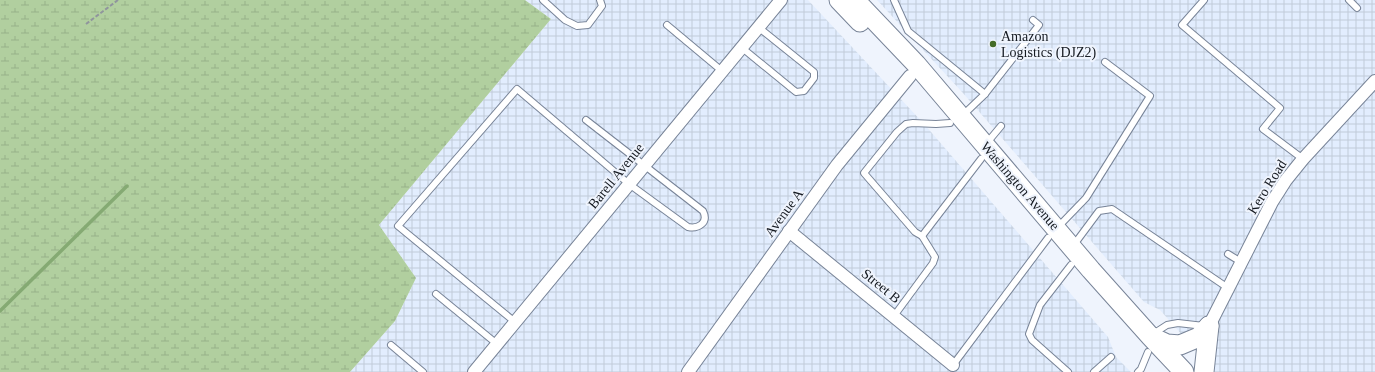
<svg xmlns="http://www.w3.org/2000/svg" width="1375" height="372" font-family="'Times New Roman',serif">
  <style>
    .industrial { fill: url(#industrial-grid) }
    .wetland { fill: url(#wetland-marsh) }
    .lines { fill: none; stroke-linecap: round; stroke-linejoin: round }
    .stream { stroke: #85aa73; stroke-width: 3.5 }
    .lane-casing { stroke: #788498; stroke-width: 8 }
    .street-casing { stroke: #788498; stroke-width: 14 }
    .primary-casing { stroke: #788498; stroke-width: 21 }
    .path { stroke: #90959d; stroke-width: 2; stroke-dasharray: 4 2; stroke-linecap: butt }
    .lane { stroke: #fff; stroke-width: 6 }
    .street { stroke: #fff; stroke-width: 12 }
    .primary { stroke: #fff; stroke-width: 19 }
    .poi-dot { fill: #446c27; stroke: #eff4fd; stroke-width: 1.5 }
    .labels { text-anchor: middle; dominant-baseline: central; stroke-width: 4; stroke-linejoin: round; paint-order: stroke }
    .poi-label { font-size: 14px; fill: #151a21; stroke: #eff4fd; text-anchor: start }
    .street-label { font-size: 14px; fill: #151a21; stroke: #eff4fd }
  </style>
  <defs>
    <pattern id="industrial-grid" width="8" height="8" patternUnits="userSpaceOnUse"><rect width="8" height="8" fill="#e2edfe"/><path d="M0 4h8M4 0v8" fill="none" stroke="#c1cbd9"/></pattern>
    <pattern id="wetland-marsh" width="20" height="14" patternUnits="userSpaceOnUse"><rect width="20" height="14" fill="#b1cf9f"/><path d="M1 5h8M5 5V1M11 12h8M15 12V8" fill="none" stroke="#97b189"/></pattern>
  </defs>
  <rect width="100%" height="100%" fill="#eff4fd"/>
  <!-- industrial -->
  <g class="industrial">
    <polygon points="525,0 808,0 925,125 1108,337 1116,357 1131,372 350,372 395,321 416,278 379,225 551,19"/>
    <polygon points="877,0 1375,0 1375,372 1215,372 1160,310 1144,302 962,92"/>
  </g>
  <!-- wetland -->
  <polygon class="wetland" points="0,0 525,0 551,19 379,225 416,278 395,321 350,372 0,372"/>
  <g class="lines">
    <!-- stream -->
    <polyline class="stream" points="0,311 127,186"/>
    <!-- lane casing -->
    <g class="lane-casing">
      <g id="lane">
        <polyline points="543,0 565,20 577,26 588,25 602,6 600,0"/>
        <polyline points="894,0 908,31 985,94 963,115"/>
        <polyline points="1204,0 1182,25 1280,108 1263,129 1303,159"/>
        <polyline points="1349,0 1357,8"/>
        <polyline points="667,25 722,71"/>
        <polyline points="741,47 796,92 804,91 814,78 814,72 758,27"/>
        <polyline points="985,94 1039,25 1033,20"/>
        <polyline points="950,123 936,124 913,123 906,124 897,132 864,173 915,232 922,236 981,159"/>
        <polyline points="986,144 1001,126"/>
        <polyline points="1058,227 1086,198 1150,96 1105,62"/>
        <polyline points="1073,246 1099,211 1112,209 1228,288"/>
        <polyline points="1228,254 1241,262"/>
        <polyline points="436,294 497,344"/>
        <polyline points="894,316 933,263 935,257 922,236"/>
        <path d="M515,322L398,226L517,89L629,184L688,227C698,229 709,223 703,211L586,120"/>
        <polyline points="1153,334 1167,325 1178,323 1204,326"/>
        <polyline points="391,345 423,372"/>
        <polyline points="953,365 1048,238"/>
        <polyline points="1068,372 1032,340 1029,334 1040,305 1071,265"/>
        <polyline points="1094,372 1111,357"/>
        <polyline points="1138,372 1141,369 1148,352"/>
      </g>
    </g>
    <!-- street casing -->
    <g class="street-casing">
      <g id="street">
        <polyline points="789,231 953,365"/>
        <polyline points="1209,326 1272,202 1286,180 1303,159 1375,81"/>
        <polyline points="474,372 781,0"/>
        <polyline points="688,372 837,165 910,76"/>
      </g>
    </g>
    <!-- primary casing -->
    <g class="primary-casing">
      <g id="primary">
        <polyline points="839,0 860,22"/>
        <polyline points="855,0 916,64 1091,270 1150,336 1184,372"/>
        <polyline points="1152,337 1167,344 1180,345 1199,337 1209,326"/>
        <polyline points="1204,372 1209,326"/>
      </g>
    </g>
    <!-- path -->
    <polyline class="path" points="86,24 118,0"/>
    <!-- lane -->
    <use href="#lane" class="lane"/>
    <!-- street -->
    <use href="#street" class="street"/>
    <!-- primary -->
    <use href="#primary" class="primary"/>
  </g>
  <!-- markers -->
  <circle class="poi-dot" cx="993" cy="44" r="4"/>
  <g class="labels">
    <!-- poi labels -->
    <g class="poi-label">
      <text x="1001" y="36">Amazon<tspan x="1001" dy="16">Logistics (DJZ2)</tspan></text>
    </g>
    <!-- street labels -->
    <g class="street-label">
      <text transform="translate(616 176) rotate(-51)">Barell Avenue</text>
      <text transform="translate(1020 186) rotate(49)">Washington Avenue</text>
      <text transform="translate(1267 187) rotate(-58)">Kero Road</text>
      <text transform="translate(784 213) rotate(-54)">Avenue A</text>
      <text transform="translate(881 286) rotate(39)">Street B</text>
    </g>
  </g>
</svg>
